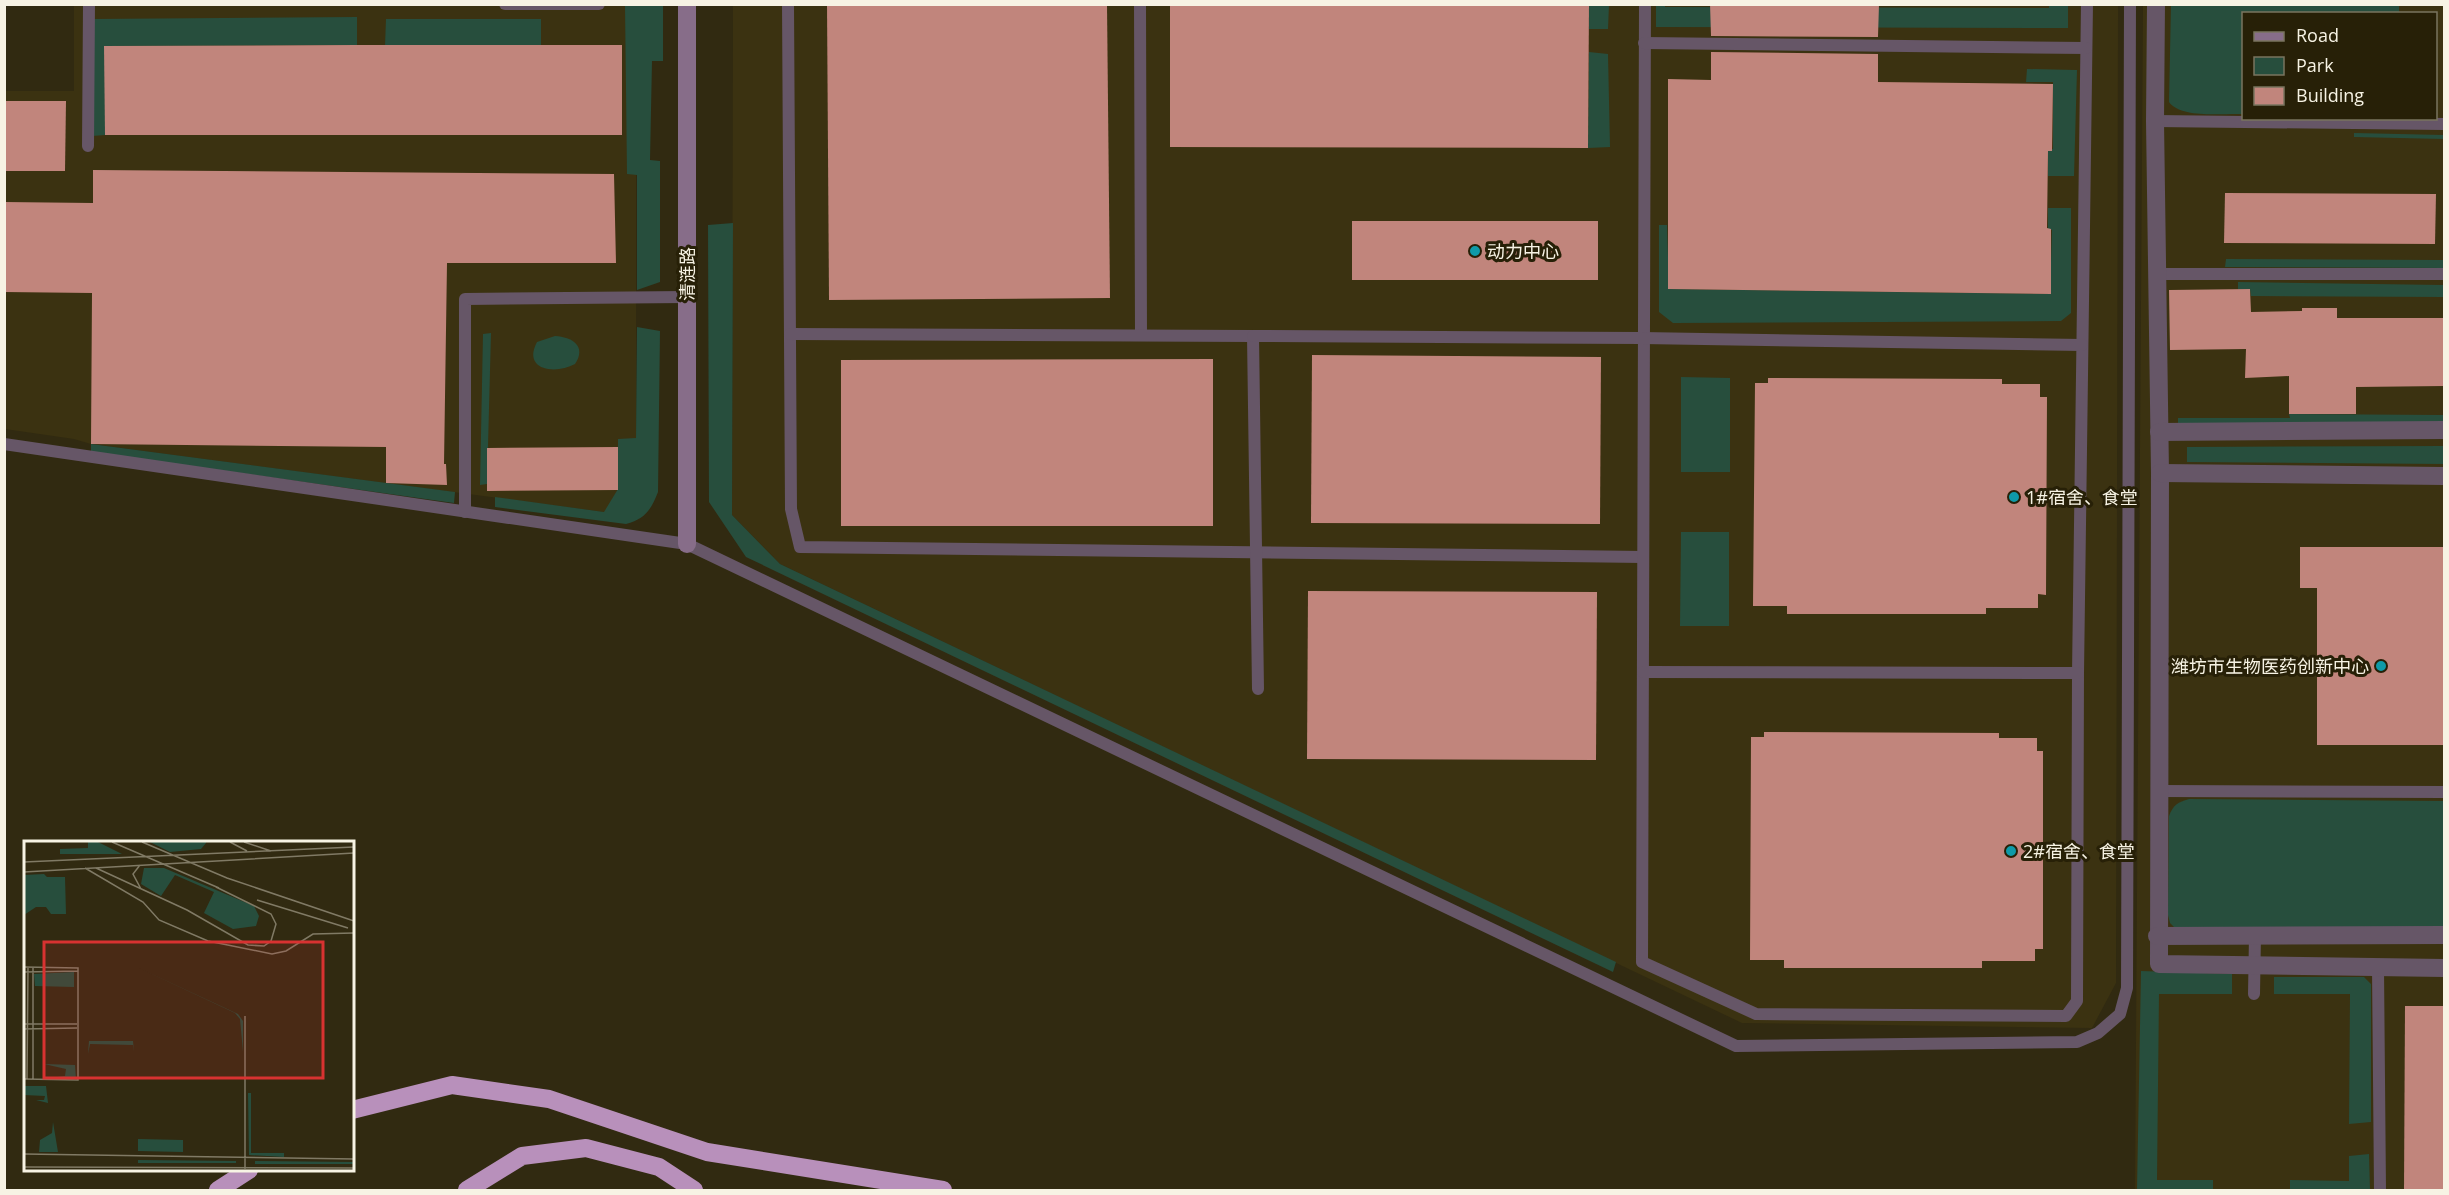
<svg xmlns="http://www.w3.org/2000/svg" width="2449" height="1195" font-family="'Open Sans','Noto Sans SC',sans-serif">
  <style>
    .built { fill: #3b3211; fill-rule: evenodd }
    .green { fill: #274e3d }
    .building { fill: #c1857c }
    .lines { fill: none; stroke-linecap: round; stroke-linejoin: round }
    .lane { stroke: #665667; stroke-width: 12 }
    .street { stroke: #665667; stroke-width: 18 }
    .secondary { stroke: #876d89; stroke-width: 18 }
    .highway { stroke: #b890bb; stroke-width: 18 }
    .culture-dot { fill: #0f9aa8; stroke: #272007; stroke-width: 2 }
    .labels { text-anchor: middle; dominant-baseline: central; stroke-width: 6; stroke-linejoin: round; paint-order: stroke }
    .poi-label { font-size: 18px; fill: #f7f3e4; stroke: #272007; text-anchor: start }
    .street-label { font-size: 18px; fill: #f7f3e4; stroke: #272007 }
    .inset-road { fill: none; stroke: #807a65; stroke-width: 1.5 }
    .view { fill: #d83231; fill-opacity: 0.15; stroke: #d83231; stroke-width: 3 }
    .inset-edge { fill: none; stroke: #f7f3e4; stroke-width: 3 }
  </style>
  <rect width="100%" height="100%" fill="#312a11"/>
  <!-- built -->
  <g class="built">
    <polygon points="74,5 636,5 636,493 611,513 91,444 74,439 5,429 5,91 74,91"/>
    <polygon points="733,5 2118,5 2116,983 2092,1028 1742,1023 780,564 732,515"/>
    <path d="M2143,5H2444V1190H2135ZM2244,14H2436V118H2244Z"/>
  </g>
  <!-- green -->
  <g class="green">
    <polygon points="625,5 663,5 663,61 652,61 650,160 660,161 660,282 637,290 637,175 627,174"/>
    <polygon points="1589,5 1609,5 1608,29 1589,29"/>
    <polygon points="1656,5 1665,5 1665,7 2049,8 2049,5 2068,5 2068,28 1656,27"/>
    <path d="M2171,5L2399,4V13L2244,14L2243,114C2223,113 2181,119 2169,102Z"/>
    <polygon points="357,17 357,45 105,46 105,135 92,136 92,19"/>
    <polygon points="386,19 541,19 541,46 385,46"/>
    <polygon points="1589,52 1608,54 1610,147 1588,148"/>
    <polygon points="2027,69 2077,70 2074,176 2048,176 2048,149 2053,149 2053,82 2026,82"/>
    <polygon points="2354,133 2444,135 2444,139 2354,137"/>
    <polygon points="2048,208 2071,208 2071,313 2061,321 1673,323 1659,312 1659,225 1667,225 1669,289 2050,294 2052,230 2048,229"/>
    <polygon points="733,223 732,515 780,564 1616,962 1613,972 746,557 709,502 708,225"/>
    <polygon points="2226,259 2444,260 2444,268 2225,267"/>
    <polygon points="2238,282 2444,285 2444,297 2251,296 2250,289 2238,290"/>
    <path d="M637,327L660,331L658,492C651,510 645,519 626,524L495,507V497L604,512L618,489V439L636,438Z"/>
    <polygon points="491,333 487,484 480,485 483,334"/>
    <path d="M555,336C572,337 587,346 575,364C555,375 522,370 537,342Z"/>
    <polygon points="1681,377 1730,378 1730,472 1681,472"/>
    <polygon points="2289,414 2444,415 2444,426 2178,423 2178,418 2290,418"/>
    <polygon points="91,444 455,492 454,503 91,452"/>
    <polygon points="2444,446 2444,464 2187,462 2187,447"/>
    <polygon points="1681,532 1729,532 1729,626 1680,626"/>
    <path d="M2189,799L2444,801V929H2176L2170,923L2168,915L2169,816C2173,805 2178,802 2189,799Z"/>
    <polygon points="2141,971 2232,974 2232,994 2159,994 2157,1180 2213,1180 2213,1190 2137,1190"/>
    <polygon points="2274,977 2364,977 2371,984 2371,1122 2349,1124 2350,994 2274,994"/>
    <polygon points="2369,1154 2370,1190 2290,1190 2290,1180 2349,1181 2349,1156"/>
  </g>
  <!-- building -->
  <g class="building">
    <polygon points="827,4 1107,4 1110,298 829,300"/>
    <polygon points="1170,4 1589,4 1588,148 1170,147"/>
    <polygon points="1710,4 1879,4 1878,37 1711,36"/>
    <polygon points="357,45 622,45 622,135 105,135 104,46"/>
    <polygon points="1711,52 1878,54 1878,82 2053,84 2052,151 2048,151 2047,228 2051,229 2051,294 1668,289 1668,79 1711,80"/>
    <polygon points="4,101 66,101 65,171 4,171"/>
    <polygon points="93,170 614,174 616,263 447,263 444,464 446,464 447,485 386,483 386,447 91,444 92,293 4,292 4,202 93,203"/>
    <polygon points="2225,193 2436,194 2435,244 2224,243"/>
    <rect x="1352" y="221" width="246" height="59"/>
    <polygon points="2250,289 2251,312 2302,311 2302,308 2337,308 2337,318 2445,318 2445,386 2356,387 2356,414 2289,414 2289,376 2245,378 2246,349 2170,350 2169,290"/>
    <polygon points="1312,355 1601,357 1600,524 1311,523"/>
    <polygon points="1213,359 1213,526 841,526 841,360"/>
    <polygon points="1768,378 2002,379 2002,384 2040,384 2040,397 2047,397 2046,595 2038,594 2038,608 1986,608 1986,614 1787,614 1787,606 1753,606 1755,383 1768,383"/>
    <polygon points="618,447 618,490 487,491 487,448"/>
    <polygon points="2300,547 2445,547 2445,745 2317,745 2317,588 2300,588"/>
    <polygon points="1308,591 1597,592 1596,760 1307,759"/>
    <polygon points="1764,732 1999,733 1999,738 2037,738 2037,751 2043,751 2043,949 2035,949 2035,961 1982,961 1982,968 1784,968 1784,960 1750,960 1751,737 1764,737"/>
    <polygon points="2405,1006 2445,1006 2445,1191 2404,1191"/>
  </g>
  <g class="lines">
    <!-- lane -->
    <g class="lane">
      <polyline points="505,4 599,4"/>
      <polyline points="788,4 791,509 800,547 1643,557"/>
      <polyline points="1140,4 1141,334"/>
      <polyline points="1645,4 1642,962 1756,1014 2066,1016 2077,1001 2078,673 2087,4"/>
      <polyline points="1644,43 2086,48"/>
      <polyline points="2155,121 2444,124"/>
      <polyline points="88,146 89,4"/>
      <polyline points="2158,274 2444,274"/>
      <polyline points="790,334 1253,336 1258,689"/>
      <polyline points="1253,336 1642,338 2082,345"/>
      <polyline points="4,444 687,544 1736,1046 2077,1042 2098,1033 2120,1014 2127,988 2130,4"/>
      <polyline points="465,512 465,299 687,297"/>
      <polyline points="1643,672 2078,673"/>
      <polyline points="2160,791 2444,792"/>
      <polyline points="2378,968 2380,1190"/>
      <polyline points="2254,994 2255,935"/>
    </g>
    <!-- street -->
    <g class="street">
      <polyline points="2156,4 2155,121 2160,473 2159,964 2444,968"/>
      <polyline points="2159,432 2444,430"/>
      <polyline points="2160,473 2444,476"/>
      <polyline points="2157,936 2444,935"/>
    </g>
    <!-- secondary -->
    <polyline class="secondary" points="687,544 687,4"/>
    <!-- highway -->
    <g class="highway">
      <polyline points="352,1110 452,1085 549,1099 707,1152 943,1190"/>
      <polyline points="218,1190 249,1170"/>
      <polyline points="467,1190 522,1156 586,1148 659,1167 694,1190"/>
    </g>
  </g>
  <!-- markers -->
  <g class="culture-dot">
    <circle cx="1475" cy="251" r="6"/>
    <circle cx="2014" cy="497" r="6"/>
    <circle cx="2381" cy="666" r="6"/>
    <circle cx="2011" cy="851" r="6"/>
  </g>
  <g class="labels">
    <!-- poi labels -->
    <g class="poi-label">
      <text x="1487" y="251">动力中心</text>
      <text x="2026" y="497">1#宿舍、食堂</text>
      <text x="2369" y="666" text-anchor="end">潍坊市生物医药创新中心</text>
      <text x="2023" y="851">2#宿舍、食堂</text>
    </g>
    <!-- street labels -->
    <g class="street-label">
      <text transform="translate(687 274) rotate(-90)">清涟路</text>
    </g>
  </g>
  <!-- overview -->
  <g transform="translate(24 841)">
    <rect width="330" height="330" fill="#312a11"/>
    <path d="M64,1H74L98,13H36V8L64,7ZM126,1H182V2L177,8L146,11ZM120,27H140L230,65L235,75L232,85L209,88L180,72L190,51L151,34L137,55L117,43ZM20,33L23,36H41L42,73H27L22,66H12L0,74V34ZM115,127L214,173L219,180V211L216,178L211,172ZM50,131V146L11,145L10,133ZM65,200H109L110,211L109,204L66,203L64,213ZM20,223L51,224L52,238L26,237L41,235L42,228ZM0,245H22L24,262L12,259H20L21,255L0,254ZM224,252H227V312H260V316L225,314ZM29,281L34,311H15L16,299L28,292ZM114,298L159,299V311L114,310ZM114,319L212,320V322H114ZM231,320L330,321V323H231Z" fill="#274e3d"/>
    <path class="inset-road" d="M88,1L195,47M118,1L203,37L330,80M206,1L223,10M220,1L247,10M0,21L330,6M116,24L109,33L117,48M61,27L119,61L135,79L184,100L248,113L262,110L289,93L330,92M72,27L163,69L224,104L240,105L247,100L252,83L247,73L192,46M0,31L330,12M233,59L324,87M0,126L54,127V239L0,238M0,131L54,130M221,175V328M0,183H53M0,188L53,187M3,238L4,126M9,239V126M0,313L330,318M0,326L330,327"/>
    <path class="view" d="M20,101H299V237H20Z"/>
    <rect width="330" height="330" class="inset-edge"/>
  </g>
  <!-- border -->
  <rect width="2449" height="1195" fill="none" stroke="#f7f3e4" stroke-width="12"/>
  <!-- legend -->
  <rect x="2242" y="12" width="195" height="108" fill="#272007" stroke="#7a745f" stroke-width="1.5"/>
  <rect x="2254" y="32" width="30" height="9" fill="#876d89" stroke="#7a745f" stroke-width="1.5"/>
  <text x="2296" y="42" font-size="18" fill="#f7f3e4">Road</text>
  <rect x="2254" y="57" width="30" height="18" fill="#274e3d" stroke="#7a745f" stroke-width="1.5"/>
  <text x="2296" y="72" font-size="18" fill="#f7f3e4">Park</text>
  <rect x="2254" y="87" width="30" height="18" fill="#c1857c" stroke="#7a745f" stroke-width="1.5"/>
  <text x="2296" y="102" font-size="18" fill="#f7f3e4">Building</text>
</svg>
